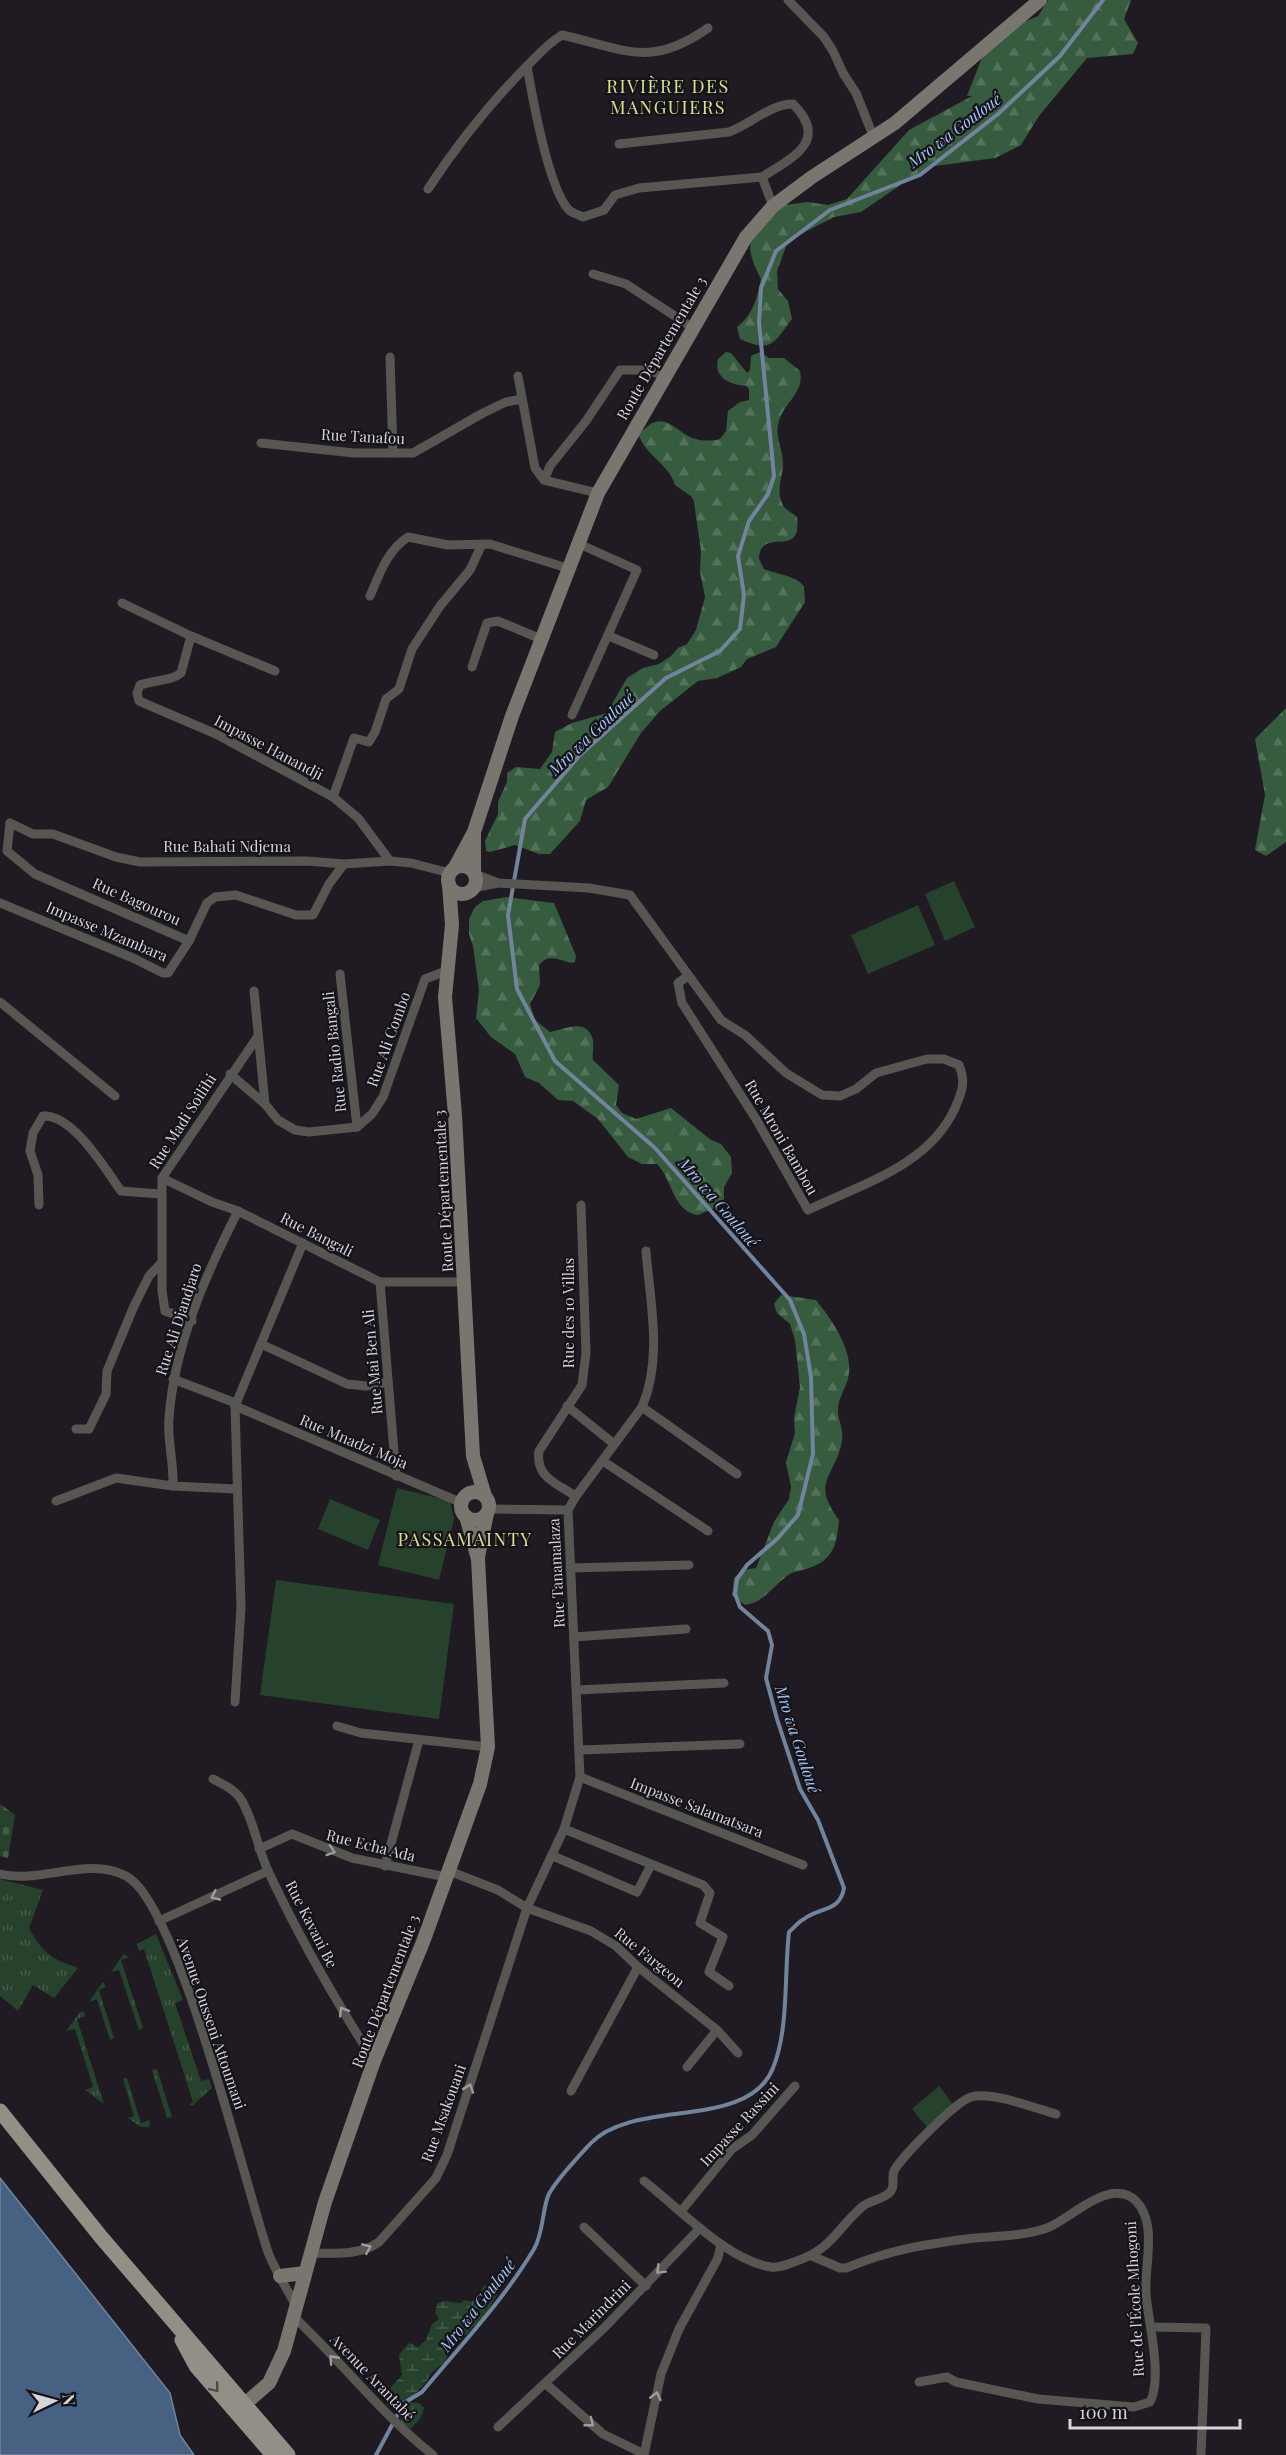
<svg xmlns="http://www.w3.org/2000/svg" width="1286" height="2455" font-family="'Playfair Display',serif">
  <style>
    .grass { fill: url(#grass-tufts) }
    .forest { fill: url(#forest-firs) }
    .wetland { fill: url(#wetland-marsh) }
    .cemetery { fill: url(#cemetery-stones) }
    .pitch { fill: #26412c }
    .water { fill: #466182; stroke: #72849c; stroke-width: 1.5 }
    .lines { fill: none; stroke-linecap: round; stroke-linejoin: round }
    .stream { stroke: #72849c; stroke-width: 4 }
    .minor { stroke: #585652; stroke-width: 9 }
    .secondary { stroke: #797670; stroke-width: 14 }
    .primary { stroke: #938f87; stroke-width: 15 }
    .oneway { stroke: #9e9b9c }
    .oneway2 { stroke: #4e4a4a }
    .labels { text-anchor: middle; dominant-baseline: central; stroke-width: 4.5; stroke-linejoin: round; paint-order: stroke }
    .street-label { font-size: 15px; fill: #d7d4d9; stroke: #161219 }
    .water-label { font-size: 16px; font-style: italic; fill: #a4c8f4; stroke: #161219 }
    .quarter-label { font-size: 18px; letter-spacing: 1.5px; fill: #d7e092; stroke: #161219 }
  </style>
  <defs>
    <pattern id="grass-tufts" width="24" height="20" patternUnits="userSpaceOnUse" patternTransform="scale(1.5)"><rect width="24" height="20" fill="#26412c"/><path d="M3 7l-1-3M5 7V3M7 7l1-3M15 17l-1-3M17 17v-4M19 17l1-3" fill="none" stroke="#455c4a"/></pattern>
    <pattern id="forest-firs" width="22" height="20" patternUnits="userSpaceOnUse" patternTransform="scale(1.5)"><rect width="22" height="20" fill="#375b3f"/><path d="M5 1l3.5 6h-7zM16 11l3.5 6h-7z" fill="#53725a"/></pattern>
    <pattern id="wetland-marsh" width="20" height="14" patternUnits="userSpaceOnUse" patternTransform="scale(1.5)"><rect width="20" height="14" fill="#26412c"/><path d="M1 5h8M5 5V1M11 12h8M15 12V8" fill="none" stroke="#455c4a"/></pattern>
    <pattern id="cemetery-stones" width="16" height="16" patternUnits="userSpaceOnUse" patternTransform="scale(1.5)"><rect width="16" height="16" fill="#26412c"/><path d="M2 7V4a2 2 0 0 1 4 0v3zM10 15v-3a2 2 0 0 1 4 0v3z" fill="#455c4a"/></pattern>
  </defs>
  <rect width="100%" height="100%" fill="#201b23"/>
  <!-- grass -->
  <g class="grass">
    <path d="M0,1879L43,1890L29,1928C42,1953 52,1959 78,1968L54,1998L33,1985L18,2011L0,1996Z"/>
    <polygon points="156,1934 183,2000 175,2003 201,2081 209,2079 212,2088 192,2106 189,2104 193,2102 144,1949 139,1951 137,1944"/>
    <polygon points="124,1954 129,1957 121,1960 143,2028 139,2030 119,1970 111,1972"/>
    <polygon points="103,1982 106,1987 99,1990 114,2038 110,2040 97,1999 89,2002"/>
    <polygon points="80,2012 84,2012 85,2016 77,2019 104,2104 85,2090 93,2087 75,2029 66,2031"/>
    <polygon points="157,2069 172,2117 167,2118 152,2070"/>
    <polygon points="127,2078 141,2123 150,2120 149,2127 141,2127 128,2118 134,2116 123,2079"/>
  </g>
  <!-- forest -->
  <g class="forest">
    <path d="M1048,0H1131L1124,19L1138,43L1133,54L1087,58L1039,116L1021,145L995,158L935,166L915,175L861,212L834,217L788,241L777,271L778,289L788,301L792,319C773,344 772,353 740,339L737,327C753,315 757,298 761,279C740,238 752,239 777,206L808,202L828,205L847,199L909,130L972,96H967L983,55L1015,26L1038,16Z"/>
    <path d="M726,352L731,353L747,373L750,370L751,356L760,352L769,358H784L800,371C805,392 784,403 779,421C774,436 783,449 783,463C783,478 775,490 783,505C785,510 793,513 797,517C803,561 760,525 759,559L764,569C776,574 794,575 804,586L805,602L776,647L747,659L741,667L717,678L698,681L660,711L641,733L608,787L586,800L580,821L550,854H539L515,845L490,852L486,851L485,841L498,814V802L507,782V773L516,767L540,769L552,752L555,732L572,723L607,713L627,678L643,668L659,664L671,656L678,648L687,644L696,630L705,597L700,572L701,551L694,502L692,497L675,485C670,466 646,455 639,436C641,430 644,430 648,426C667,411 679,436 696,439C702,441 714,441 720,439L726,431L728,411L740,402L749,400V389L746,386C730,385 713,377 718,359Z"/>
    <polygon points="1286,708 1286,842 1266,856 1255,850 1265,795 1255,739"/>
    <path d="M507,897L554,903L576,956L575,962L571,963C560,960 548,953 539,965L540,985L530,1004L535,1020L550,1032C565,1029 587,1017 593,1040C594,1046 592,1053 593,1060L619,1085L616,1105L622,1113L636,1119L671,1108L711,1140L721,1144L731,1157L732,1173L724,1187V1199L717,1207L698,1215C672,1211 673,1180 657,1164H642L628,1157L598,1119L573,1101L558,1100L539,1083L525,1077L515,1054L491,1037L476,1018L479,990L473,946L469,934V919L475,907L483,901Z"/>
    <path d="M781,1295L816,1300C831,1319 852,1348 849,1373C848,1385 839,1396 838,1408C837,1418 844,1430 842,1440C837,1476 809,1480 839,1520C837,1543 834,1560 809,1568C802,1571 793,1571 787,1576C772,1587 764,1602 745,1605L732,1595L734,1578L743,1570L756,1568L774,1522L789,1499L791,1487L786,1462L795,1433L794,1418L800,1387L795,1340L790,1324L777,1313L774,1304Z"/>
  </g>
  <!-- wetland -->
  <g class="wetland">
    <polygon points="485,2285 495,2285 497,2295 479,2326 473,2326 467,2334 455,2343 444,2363 432,2372 425,2383 412,2397 394,2406 387,2405 384,2395 402,2375 399,2355 409,2343 418,2347 426,2340 432,2324 439,2319 435,2313 437,2304 444,2301 461,2303 464,2300 472,2302"/>
    <polygon points="409,2402 419,2403 424,2408 420,2419 410,2429 400,2421"/>
  </g>
  <!-- cemetery -->
  <polygon class="cemetery" points="0,1804 15,1815 8,1858 0,1856"/>
  <!-- pitch -->
  <g class="pitch">
    <polygon points="954,881 975,927 945,941 925,894"/>
    <polygon points="918,905 935,945 868,974 851,935"/>
    <polygon points="397,1488 450,1501 454,1519 439,1580 378,1565"/>
    <polygon points="330,1499 380,1520 368,1550 318,1529"/>
    <polygon points="276,1580 454,1604 439,1719 260,1695"/>
    <polygon points="939,2086 953,2104 927,2127 912,2109"/>
  </g>
  <!-- water -->
  <polygon class="water" points="0,2178 170,2393 180,2435 194,2455 0,2455"/>
  <g class="lines">
    <!-- stream -->
    <path class="stream" d="M376,2455L404,2403L422,2392C460,2346 503,2301 534,2249C543,2234 542,2213 548,2196C554,2182 580,2155 591,2143C634,2098 748,2131 773,2068C789,2029 784,1975 789,1932C794,1928 798,1922 804,1919C820,1907 840,1912 844,1888L818,1820L800,1789L777,1719L766,1678L772,1645L768,1631L740,1607L735,1594L737,1579L747,1565L777,1539L798,1515L813,1454L811,1377L804,1334L790,1300L655,1148L555,1061L517,989L508,915L525,819L580,755L666,678L720,651L740,629L744,595L738,556L749,521L768,494L774,476L759,322L761,288L776,251L830,210L920,175L998,114L1060,56L1103,0"/>
    <!-- minor -->
    <g class="minor">
      <polyline points="788,0 824,37 833,51 843,73 856,93 874,138"/>
      <path d="M527,66C532,95 549,192 570,211C573,213 579,215 583,217L604,210L615,195L639,188L762,177"/>
      <path d="M619,144L729,132C751,124 770,104 793,104C830,141 792,158 762,177L773,206"/>
      <path d="M428,189C457,145 490,103 527,66C539,54 547,44 562,35C624,49 650,69 708,28"/>
      <polyline points="593,274 626,284 693,328"/>
      <polyline points="390,357 393,453"/>
      <polyline points="518,376 535,468 544,480 598,493"/>
      <polyline points="261,443 354,453 413,453 483,413 506,402 522,399"/>
      <polyline points="544,480 550,466 586,421 620,370 645,370 666,376"/>
      <path d="M370,596C380,573 387,551 408,537L448,545L490,544L567,568"/>
      <path d="M122,603L191,636L181,673C172,681 153,680 140,685L137,693L139,701L216,734L333,797L358,818L390,861"/>
      <polyline points="191,636 275,671"/>
      <polyline points="609,636 654,655"/>
      <polyline points="472,667 487,623 498,621 541,639"/>
      <polyline points="572,715 637,570 577,543"/>
      <polyline points="333,797 354,738 369,742 375,732 386,699 399,689 412,649 440,606 470,570 482,544"/>
      <polyline points="10,823 33,834 53,834 116,857 140,862 307,861 344,864 390,861 411,863 450,873"/>
      <polyline points="10,823 7,851 35,874 189,941 207,903 215,897 236,895 296,915 313,915 329,884 344,864"/>
      <path d="M475,874L498,883L589,888L630,895L721,1020L745,1035L786,1073L822,1095L840,1096L856,1089L876,1073L927,1059H944L959,1065C966,1082 962,1092 955,1108C929,1166 861,1184 808,1210L756,1119L682,1003L678,983L688,976"/>
      <polyline points="473,888 498,883"/>
      <polyline points="0,903 133,958 163,973 168,973 189,941"/>
      <polyline points="340,974 357,1127"/>
      <polyline points="254,991 265,1104"/>
      <polyline points="0,1002 115,1096"/>
      <polyline points="230,1074 265,1104 278,1120 295,1130 309,1132 357,1127 372,1114 383,1097 425,979 446,971"/>
      <polyline points="162,1178 212,1202 238,1211 380,1282 465,1282"/>
      <path d="M39,1205L38,1175L30,1151L33,1133L43,1116C73,1114 105,1169 121,1191L160,1194"/>
      <polyline points="380,1282 396,1476"/>
      <polyline points="192,1321 165,1311 162,1291 162,1178 258,1036"/>
      <polyline points="261,1344 347,1384 366,1386 388,1382"/>
      <polyline points="173,1379 233,1402 235,1406 462,1503"/>
      <polyline points="567,1406 614,1444"/>
      <polyline points="642,1407 737,1474"/>
      <polyline points="76,1429 89,1429 106,1394 107,1371 134,1306 149,1276 162,1262"/>
      <polyline points="603,1461 708,1531"/>
      <path d="M236,1489L173,1486C174,1463 167,1440 169,1418C174,1346 206,1274 238,1211"/>
      <path d="M576,1496C557,1484 535,1477 539,1451L582,1385L586,1353L581,1205"/>
      <polyline points="56,1501 116,1478 173,1486"/>
      <polyline points="489,1509 568,1510"/>
      <polyline points="570,1568 689,1565"/>
      <polyline points="574,1637 686,1629"/>
      <polyline points="577,1690 724,1683"/>
      <polyline points="235,1702 241,1607 235,1406 303,1243"/>
      <polyline points="337,1726 361,1733 488,1747"/>
      <polyline points="580,1750 740,1744"/>
      <polyline points="580,1777 803,1865"/>
      <path d="M213,1779C224,1785 236,1790 242,1801C255,1824 258,1850 269,1873C300,1939 335,2000 374,2061"/>
      <polyline points="564,1829 703,1885 710,1893 700,1923 723,1937 709,1972 729,1986"/>
      <polyline points="259,1849 292,1834 352,1858 446,1877"/>
      <polyline points="553,1856 637,1892 651,1865"/>
      <polyline points="385,1866 419,1740"/>
      <polyline points="449,1871 498,1890 527,1908 591,1931 616,1946 638,1967 717,2030 738,2053"/>
      <path d="M0,1874C41,1884 88,1856 126,1876C178,1902 245,2185 268,2252C275,2271 288,2290 297,2308"/>
      <polyline points="159,1921 268,1871"/>
      <polyline points="687,2067 717,2030"/>
      <polyline points="571,2091 638,1967"/>
      <path d="M644,2181C679,2208 728,2261 771,2267C779,2268 786,2265 794,2262C833,2249 835,2230 863,2206C871,2200 885,2199 891,2191C896,2184 890,2176 895,2169C905,2154 955,2102 971,2097C992,2091 1034,2108 1056,2114"/>
      <polyline points="682,2210 732,2149 752,2135 795,2086"/>
      <polyline points="584,2227 646,2286"/>
      <path d="M310,2253C334,2253 359,2256 379,2242L436,2178L447,2155L527,1908L564,1829L580,1777L568,1510L576,1496L642,1407C663,1358 650,1302 646,1251"/>
      <path d="M812,2256L840,2268H846C892,2249 926,2244 975,2238C998,2236 1025,2236 1047,2228C1071,2219 1110,2176 1136,2201C1158,2223 1144,2266 1146,2294C1148,2321 1163,2377 1150,2402L1134,2407L1038,2399L956,2382L947,2377L919,2382"/>
      <path d="M294,2317C342,2362 381,2414 433,2455"/>
      <polyline points="1151,2327 1206,2328 1201,2455"/>
      <polyline points="546,2384 603,2434 642,2453"/>
      <polyline points="498,2427 604,2328 700,2228"/>
      <polyline points="644,2455 661,2374 679,2329 718,2258 721,2244"/>
    </g>
    <!-- secondary -->
    <g class="secondary">
      <circle cx="462" cy="880" r="14"/>
      <polyline points="454,869 474,832 512,716 598,493 746,237 773,206 812,177 895,123 1040,0"/>
      <polyline points="474,871 474,834"/>
      <polyline points="449,884 452,925 445,997 455,1115 473,1456 485,1496"/>
      <circle cx="475" cy="1506" r="14"/>
      <polyline points="478,1557 487,1513"/>
      <polyline points="280,2276 305,2273"/>
      <polyline points="238,2410 269,2383 284,2351 325,2202 374,2061 423,1942 480,1784 488,1747 482,1636 478,1559 466,1516"/>
    </g>
    <!-- primary -->
    <g class="primary">
      <polyline points="0,2111 101,2237 288,2455"/>
      <polyline points="182,2340 196,2366 273,2455"/>
    </g>
  </g>
  <!-- one-way arrows -->
  <defs><path id="oneway-chevron" d="M-2-3.5L2.5 0L-2 3.5" fill="none" stroke-width="1.6" stroke-linecap="round" stroke-linejoin="round" transform="scale(1.5)"/></defs>
  <g class="oneway">
    <use href="#oneway-chevron" transform="translate(331 1851) rotate(18)"/>
    <use href="#oneway-chevron" transform="translate(215 1896) rotate(155)"/>
    <use href="#oneway-chevron" transform="translate(343 2011) rotate(-121)"/>
    <use href="#oneway-chevron" transform="translate(469 2088) rotate(-71)"/>
    <use href="#oneway-chevron" transform="translate(367 2248) rotate(-23)"/>
    <use href="#oneway-chevron" transform="translate(660 2270) rotate(135)"/>
    <use href="#oneway-chevron" transform="translate(333 2359) rotate(-132)"/>
    <use href="#oneway-chevron" transform="translate(656 2396) rotate(-77)"/>
    <use href="#oneway-chevron" transform="translate(590 2423) rotate(38)"/>
  </g>
  <use class="oneway2" href="#oneway-chevron" transform="translate(215 2388) rotate(50)"/>
  <g class="labels">
    <!-- street labels -->
    <g class="street-label">
      <text transform="translate(661 348) rotate(-60)">Route Départementale 3</text>
      <text transform="translate(363 436) rotate(3)">Rue Tanafou</text>
      <text transform="translate(269 747) rotate(28)">Impasse Hanandji</text>
      <text x="227" y="846">Rue Bahati Ndjema</text>
      <text transform="translate(137 901) rotate(24)">Rue Bagourou</text>
      <text transform="translate(107 931) rotate(23)">Impasse Mzambara</text>
      <text transform="translate(388 1039) rotate(-70)">Rue Ali Combo</text>
      <text transform="translate(334 1052) rotate(-96)">Rue Radio Bangali</text>
      <text transform="translate(182 1121) rotate(-57)">Rue Madi Soilihi</text>
      <text transform="translate(782 1137) rotate(60)">Rue Mroni Bambou</text>
      <text transform="translate(443 1191) rotate(-93)">Route Départementale 3</text>
      <text transform="translate(317 1234) rotate(27)">Rue Bangali</text>
      <text transform="translate(568 1313) rotate(-90)">Rue des 10 Villas</text>
      <text transform="translate(178 1319) rotate(-72)">Rue Ali Djandjaro</text>
      <text transform="translate(372 1362) rotate(-95)">Rue Mai Ben Ali</text>
      <text transform="translate(354 1441) rotate(23)">Rue Mnadzi Moja</text>
      <text transform="translate(556 1573) rotate(-93)">Rue Tanamalaza</text>
      <text transform="translate(697 1807) rotate(21)">Impasse Salamatsara</text>
      <text transform="translate(371 1845) rotate(14)">Rue Echa Ada</text>
      <text transform="translate(312 1924) rotate(63)">Rue Kavani Be</text>
      <text transform="translate(650 1957) rotate(39)">Rue Fargeon</text>
      <text transform="translate(385 1991) rotate(-69)">Route Départementale 3</text>
      <text transform="translate(212 2023) rotate(71)">Avenue Ousseni Attoumani</text>
      <text transform="translate(443 2113) rotate(-70)">Rue Msakouani</text>
      <text transform="translate(739 2124) rotate(-47)">Impasse Rassini</text>
      <text transform="translate(1134 2299) rotate(-93)">Rue de l'École Mhogoni</text>
      <text transform="translate(591 2319) rotate(-45)">Rue Marindrini</text>
      <text transform="translate(373 2377) rotate(46)">Avenue Arantabé</text>
    </g>
    <!-- water labels -->
    <g class="water-label">
      <text transform="translate(954 130) rotate(-37)">Mro wa Gouloué</text>
      <text transform="translate(591 733) rotate(-44)">Mro wa Gouloué</text>
      <text transform="translate(719 1202) rotate(49)">Mro wa Gouloué</text>
      <text transform="translate(798 1739) rotate(72)">Mro wa Gouloué</text>
      <text transform="translate(477 2305) rotate(-52)">Mro wa Gouloué</text>
    </g>
    <!-- quarter labels -->
    <g class="quarter-label">
      <text x="668" y="86">RIVIÈRE DES<tspan x="668" dy="21">MANGUIERS</tspan></text>
      <text x="465" y="1539">PASSAMAINTY</text>
    </g>
  </g>
  <!-- north arrow -->
  <g transform="translate(54 2401) rotate(85)" stroke="#161219" stroke-width="4.5" paint-order="stroke">
  <path d="M0-4.5L10 22L0 15L-10 22Z" fill="#d7d4d9"/>
  <text y="-9" font-size="16" font-weight="bold" text-anchor="middle" fill="#d7d4d9">N</text>
  </g>
  <!-- scale -->
  <path d="M1070 2419v9h170v-9" fill="none" stroke="#d7d4d9" stroke-width="3"/>
  <text x="1079" y="2419" font-size="18" fill="#d7d4d9" stroke="#161219" stroke-width="4.5" paint-order="stroke">100 m</text>
</svg>
